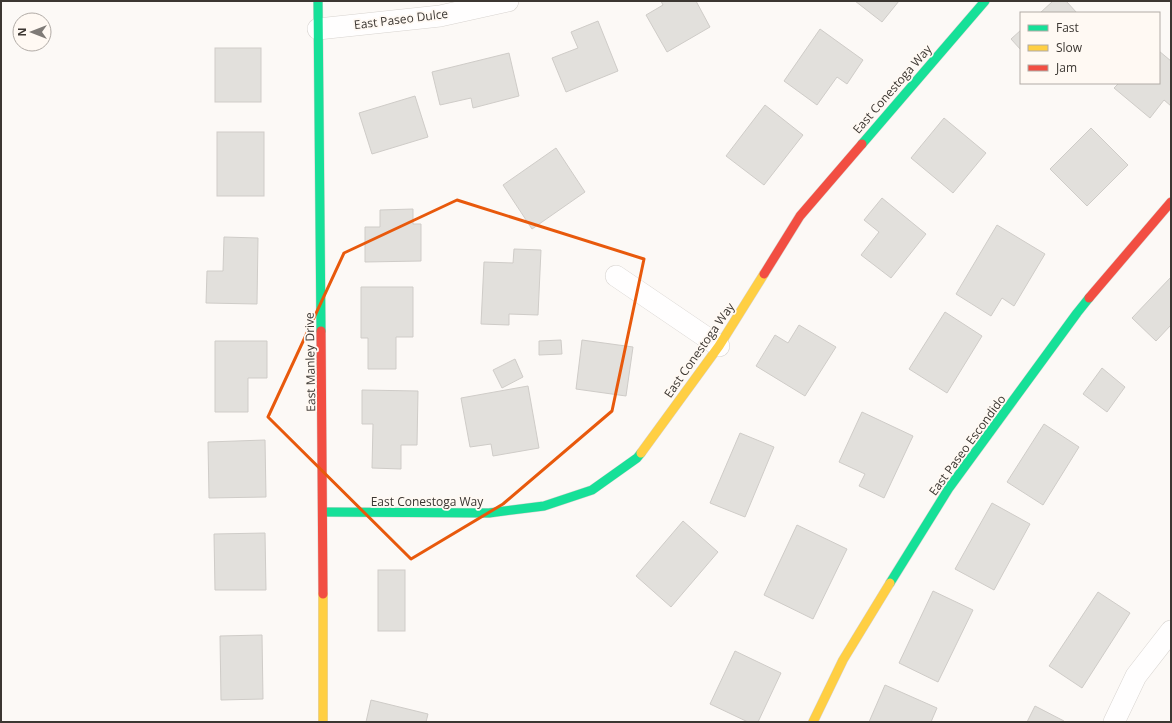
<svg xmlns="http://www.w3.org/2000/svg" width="1172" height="723" font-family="'Open Sans',sans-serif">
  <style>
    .building { fill: #e2e0dc; stroke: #cfccc8 }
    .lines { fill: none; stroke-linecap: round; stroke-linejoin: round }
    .street-casing { stroke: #d8d4d0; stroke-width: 22 }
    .fast-casing { stroke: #d8d4d0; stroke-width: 10 }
    .slow-casing { stroke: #d8d4d0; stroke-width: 10 }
    .jam-casing { stroke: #d8d4d0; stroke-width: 10 }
    .street { stroke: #fffefe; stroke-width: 21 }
    .fast { stroke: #16e098; stroke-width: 9 }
    .slow { stroke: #ffcf43; stroke-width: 9 }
    .jam { stroke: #f24e42; stroke-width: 9 }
    .marked { fill: none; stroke: #e8590c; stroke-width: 3; stroke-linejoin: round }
    .labels { text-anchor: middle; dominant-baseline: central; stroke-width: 3.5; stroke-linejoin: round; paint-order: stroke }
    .street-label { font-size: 12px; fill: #3c3732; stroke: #fff9f3 }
  </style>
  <rect width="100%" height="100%" fill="#fcf9f6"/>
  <!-- building -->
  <g class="building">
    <polygon points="661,1 696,1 710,27 667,52 646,15 663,5"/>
    <polygon points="855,1 899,1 882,22"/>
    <polygon points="1053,1 1066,1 1077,13 1040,13"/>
    <polygon points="598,21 618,71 566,92 552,58 578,48 571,32"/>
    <polygon points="820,29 863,60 847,84 837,77 817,105 784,81"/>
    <polygon points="1021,30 1021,50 1011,39"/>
    <rect x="215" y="48" width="46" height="54"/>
    <polygon points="1159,51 1171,61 1171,106 1164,100 1150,118 1114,88 1119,83 1159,83"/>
    <polygon points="509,53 519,96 473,108 471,98 440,105 432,72"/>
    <polygon points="415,96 428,137 372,154 359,113"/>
    <polygon points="765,105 803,135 764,185 726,156"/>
    <polygon points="944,118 986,153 953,193 911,158"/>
    <polygon points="1091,128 1128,165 1087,206 1050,169"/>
    <rect x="217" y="132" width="47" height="64"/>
    <polygon points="556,148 585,192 532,229 503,185"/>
    <polygon points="882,198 926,234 891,278 861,255 879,232 864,220"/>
    <polygon points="413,209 413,224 421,224 421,261 365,262 365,227 380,227 380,210"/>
    <polygon points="997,225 1045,254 1014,306 1002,298 991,316 956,294"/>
    <polygon points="224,237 258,238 257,304 206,303 207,271 223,271"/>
    <polygon points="514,249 541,250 538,315 509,314 509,325 481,324 484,262 513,263"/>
    <polygon points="1171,277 1171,325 1156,341 1132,318"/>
    <polygon points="361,287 413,287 413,337 396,337 396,369 368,369 368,338 361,338"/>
    <polygon points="945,312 982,336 947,393 909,369"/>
    <polygon points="799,325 836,347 805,396 756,366 775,335 788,343"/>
    <polygon points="561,340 562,354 539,355 539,341"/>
    <polygon points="582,340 633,347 626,396 576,389"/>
    <polygon points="215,341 267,341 267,378 248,378 248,412 215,412"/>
    <polygon points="515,359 523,377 502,388 493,370"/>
    <polygon points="1102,368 1125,387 1107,412 1083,394"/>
    <polygon points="528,386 539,448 493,456 491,444 470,447 461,398"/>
    <polygon points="362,390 418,391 417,445 401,445 401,469 372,468 373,424 362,424"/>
    <polygon points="862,412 913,436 884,498 859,486 865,474 839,462"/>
    <polygon points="1044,424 1079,447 1043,505 1007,482"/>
    <polygon points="740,433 774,447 745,517 710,503"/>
    <polygon points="265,440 266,497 209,498 208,442"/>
    <polygon points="992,503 1030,524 994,590 955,569"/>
    <polygon points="683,521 718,552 671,607 636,576"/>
    <polygon points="797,525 847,549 813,619 764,595"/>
    <polygon points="265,533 266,590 215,590 214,534"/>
    <rect x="378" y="570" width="27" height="61"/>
    <polygon points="933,591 973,610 938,682 899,663"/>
    <polygon points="1098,592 1130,613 1082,688 1049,666"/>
    <polygon points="262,635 263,699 221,700 220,636"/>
    <polygon points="735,651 781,673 758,722 748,722 710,704"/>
    <polygon points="885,685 937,708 931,722 869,722"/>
    <polygon points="371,700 428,714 426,722 366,722"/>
    <polygon points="1035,706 1064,721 1064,722 1027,722"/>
  </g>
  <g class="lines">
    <!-- street casing -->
    <g class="street-casing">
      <g id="street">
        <polyline points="318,29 440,16 508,1"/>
        <polyline points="616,276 719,346"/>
        <polyline points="1114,722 1136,676 1171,631"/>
      </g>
    </g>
    <!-- fast casing -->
    <g class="fast-casing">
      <g id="fast">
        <polyline points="318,1 321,331"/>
        <polyline points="862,144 985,1"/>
        <polyline points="323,512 489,513 544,506 592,490 637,458 641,453"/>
        <polyline points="890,583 949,488 1077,313 1089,298"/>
      </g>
    </g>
    <!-- slow casing -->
    <g class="slow-casing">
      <g id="slow">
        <polyline points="641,453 719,346 764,274"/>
        <polyline points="323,594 323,722"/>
        <polyline points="813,722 843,660 890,583"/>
      </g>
    </g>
    <!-- jam casing -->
    <g class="jam-casing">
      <g id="jam">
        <polyline points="764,274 800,216 862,144"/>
        <polyline points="1089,298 1171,202"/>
        <polyline points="321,331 323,594"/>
      </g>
    </g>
    <!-- street -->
    <use href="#street" class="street"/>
    <!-- fast -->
    <use href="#fast" class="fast"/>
    <!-- slow -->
    <use href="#slow" class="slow"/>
    <!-- jam -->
    <use href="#jam" class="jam"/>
  </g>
  <!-- marked area -->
  <path class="marked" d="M457,200L644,259L612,411L503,504L411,559L268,417L344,253Z"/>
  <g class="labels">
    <!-- street labels -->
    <g class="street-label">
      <text transform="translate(401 19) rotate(-7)">East Paseo Dulce</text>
      <text transform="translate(892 89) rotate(-49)">East Conestoga Way</text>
      <text transform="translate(699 350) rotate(-55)">East Conestoga Way</text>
      <text transform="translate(310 362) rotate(-91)">East Manley Drive</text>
      <text transform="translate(967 445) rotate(-54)">East Paseo Escondido</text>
      <text x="427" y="501">East Conestoga Way</text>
    </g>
  </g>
  <!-- border -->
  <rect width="1172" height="723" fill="none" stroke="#3c3732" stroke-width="4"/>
  <!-- legend -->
  <rect x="1020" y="12" width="140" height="72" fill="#fff9f3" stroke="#b1aba6"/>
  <rect x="1028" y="25" width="20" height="6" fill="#16e098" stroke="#b1aba6"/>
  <text x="1056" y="32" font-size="12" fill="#3c3732">Fast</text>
  <rect x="1028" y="45" width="20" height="6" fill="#ffcf43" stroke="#b1aba6"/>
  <text x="1056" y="52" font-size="12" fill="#3c3732">Slow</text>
  <rect x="1028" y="65" width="20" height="6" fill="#f24e42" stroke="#b1aba6"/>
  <text x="1056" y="72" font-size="12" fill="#3c3732">Jam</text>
  <!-- north arrow -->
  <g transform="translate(32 32) rotate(270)"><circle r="19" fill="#fff9f3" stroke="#b1aba6"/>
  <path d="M0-3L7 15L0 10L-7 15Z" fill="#7f7b77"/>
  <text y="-6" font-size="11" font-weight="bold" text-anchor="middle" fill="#3c3732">N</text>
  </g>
</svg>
